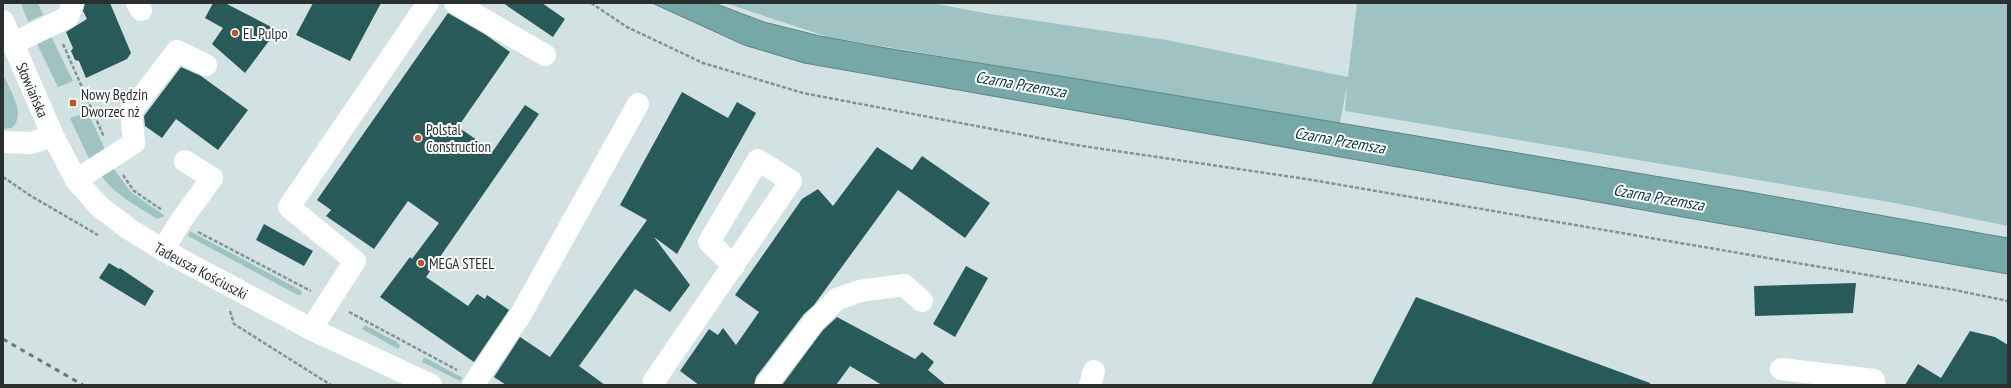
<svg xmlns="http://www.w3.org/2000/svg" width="2011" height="388" font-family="'PT Sans Narrow',sans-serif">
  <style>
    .green { fill: #9ec3c2 }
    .water { fill: #75a8a6; stroke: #5e8483 }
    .building { fill: #285a59 }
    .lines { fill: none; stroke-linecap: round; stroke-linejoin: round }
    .path { stroke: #869191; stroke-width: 2.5; stroke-dasharray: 4 2; stroke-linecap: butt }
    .minor { stroke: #fff; stroke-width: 22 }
    .rail { stroke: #6d7777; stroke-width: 3; stroke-dasharray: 5 5; stroke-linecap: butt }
    .poi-dot { fill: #bb5626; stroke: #fff; stroke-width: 1.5 }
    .labels { text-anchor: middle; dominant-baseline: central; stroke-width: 4; stroke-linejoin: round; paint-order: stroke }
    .poi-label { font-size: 15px; fill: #2a3030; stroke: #fff; text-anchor: start }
    .street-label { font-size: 15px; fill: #2a3030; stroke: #fff }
    .water-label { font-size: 16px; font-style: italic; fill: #013535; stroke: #fff }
  </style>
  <rect width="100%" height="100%" fill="#d2e2e2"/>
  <!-- green -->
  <g class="green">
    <polygon points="21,3 38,3 43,15 28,22"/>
    <polygon points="725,3 932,3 990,14 1167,40 1348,77 1357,3 2008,3 2008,226 1895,203 1345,111 1347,85 1340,123 828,37"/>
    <polygon points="51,36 73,81 58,87 36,42"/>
    <path d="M3,74C9,89 27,114 12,128L3,129Z"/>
    <polygon points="88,112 105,150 90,161 70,118"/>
    <path d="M113,168L131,192L165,216L157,219C139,207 113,194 101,175Z"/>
    <polygon points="190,231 302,291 301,295 298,295 188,236"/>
    <polygon points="365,325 397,342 400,346 398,349 362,329"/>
    <polygon points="424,357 463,378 460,381 422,362"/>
  </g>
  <!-- water -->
  <polygon class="water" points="652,3 714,3 764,22 820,36 886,48 1072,78 1744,191 2008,238 2008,274 804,63 744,45"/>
  <!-- building -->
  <g class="building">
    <polygon points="85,3 110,3 131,53 127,59 86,78 79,61 75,60 71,51 73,48 66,32 87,19 83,11"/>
    <polygon points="213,3 225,3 277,30 245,73 212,44 223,28 205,18"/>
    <polygon points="313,3 381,3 350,61 296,35"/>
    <polygon points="503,3 542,3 565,19 553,37"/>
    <polygon points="448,13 486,35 510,52 458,127 493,151 525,105 539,114 426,277 468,306 477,294 485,299 487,295 509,310 474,362 380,297 410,257 412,259 439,223 408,201 374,249 326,216 331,210 317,200"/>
    <polygon points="181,67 201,76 248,110 218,150 176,119 162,138 145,126 144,116"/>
    <polygon points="682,92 728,118 737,102 756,113 677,254 654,237 690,285 670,312 635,289 579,366 605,385 506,385 494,377 520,337 550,357 647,220 620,205"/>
    <polygon points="877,147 912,170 922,156 990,203 965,238 898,190 814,305 804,314 756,377 754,385 699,385 680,371 709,329 718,335 723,328 736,345 759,312 735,295 802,199 818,189 833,206"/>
    <polygon points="264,224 313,251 304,266 256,240"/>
    <polygon points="109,263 119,269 120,268 154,291 145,306 99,278"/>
    <polygon points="966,266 988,278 955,337 933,324"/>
    <polygon points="1856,283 1853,313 1755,316 1754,286"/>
    <polygon points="1416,297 1650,383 1650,385 1371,385"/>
    <polygon points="837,317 915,359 922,352 934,362 928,370 946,385 882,385 850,366 836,385 782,385 823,330"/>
    <polygon points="1970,331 1995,337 2008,345 2008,385 1905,385 1918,364 1941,378"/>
  </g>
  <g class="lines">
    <!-- path -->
    <g class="path">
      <polyline points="591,3 627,27 703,63 803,93 1076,145 1306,179 1955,290 2008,301"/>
      <polyline points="63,44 104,137"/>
      <polyline points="123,175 134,191 162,210"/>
      <polyline points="3,177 31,196 98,235"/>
      <polyline points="198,232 311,291"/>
      <polyline points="230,311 234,324 331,385"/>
      <polyline points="349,312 457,370"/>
    </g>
    <!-- minor -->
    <g class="minor">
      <polyline points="137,3 141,10"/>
      <polyline points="455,3 545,55"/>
      <path id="s1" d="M3,21L53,136L76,180L99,206L129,229L163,250L311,329L431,385"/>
      <polyline points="12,44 68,17 73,3"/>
      <polyline points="3,142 31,143 53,136"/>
      <polyline points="76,180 134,143 131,111 177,51 206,65"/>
      <polyline points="163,250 180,222 212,178 185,161"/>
      <polyline points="311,329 355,261 289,207 428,3"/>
      <polyline points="1781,369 1874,380 1874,385"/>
      <polyline points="473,385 521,314 638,104"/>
      <polyline points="656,385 654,381 791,181 758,160 709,242 734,266"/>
      <polyline points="766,385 814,322 837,299 860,291 904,285 922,301"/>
      <polyline points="1090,385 1094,371"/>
    </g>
    <!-- rail -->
    <polyline class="rail" points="3,339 83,385"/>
  </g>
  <!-- markers -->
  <g class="poi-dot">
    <circle cx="235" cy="33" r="4"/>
    <rect x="69" y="99" width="8" height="8" rx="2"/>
    <circle cx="418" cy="138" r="4"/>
    <circle cx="421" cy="263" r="4"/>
  </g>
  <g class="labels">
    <!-- poi labels -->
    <g class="poi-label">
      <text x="243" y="33">EL Pulpo</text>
      <text x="81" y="94">Nowy Będzin<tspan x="81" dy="17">Dworzec nż</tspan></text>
      <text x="426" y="129">Polstal<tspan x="426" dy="17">Construction</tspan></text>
      <text x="429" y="263">MEGA STEEL</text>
    </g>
    <!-- street labels -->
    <g class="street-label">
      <text stroke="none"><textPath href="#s1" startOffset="75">Słowiańska</textPath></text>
      <text stroke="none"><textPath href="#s1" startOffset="331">Tadeusza Kościuszki</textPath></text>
    </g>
    <!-- water labels -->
    <g class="water-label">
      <text transform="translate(1021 84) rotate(10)">Czarna Przemsza</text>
      <text transform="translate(1340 140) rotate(10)">Czarna Przemsza</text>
      <text transform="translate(1659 197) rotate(10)">Czarna Przemsza</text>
    </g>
  </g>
  <!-- border -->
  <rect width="2011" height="388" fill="none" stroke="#2a3030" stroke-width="8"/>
</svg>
